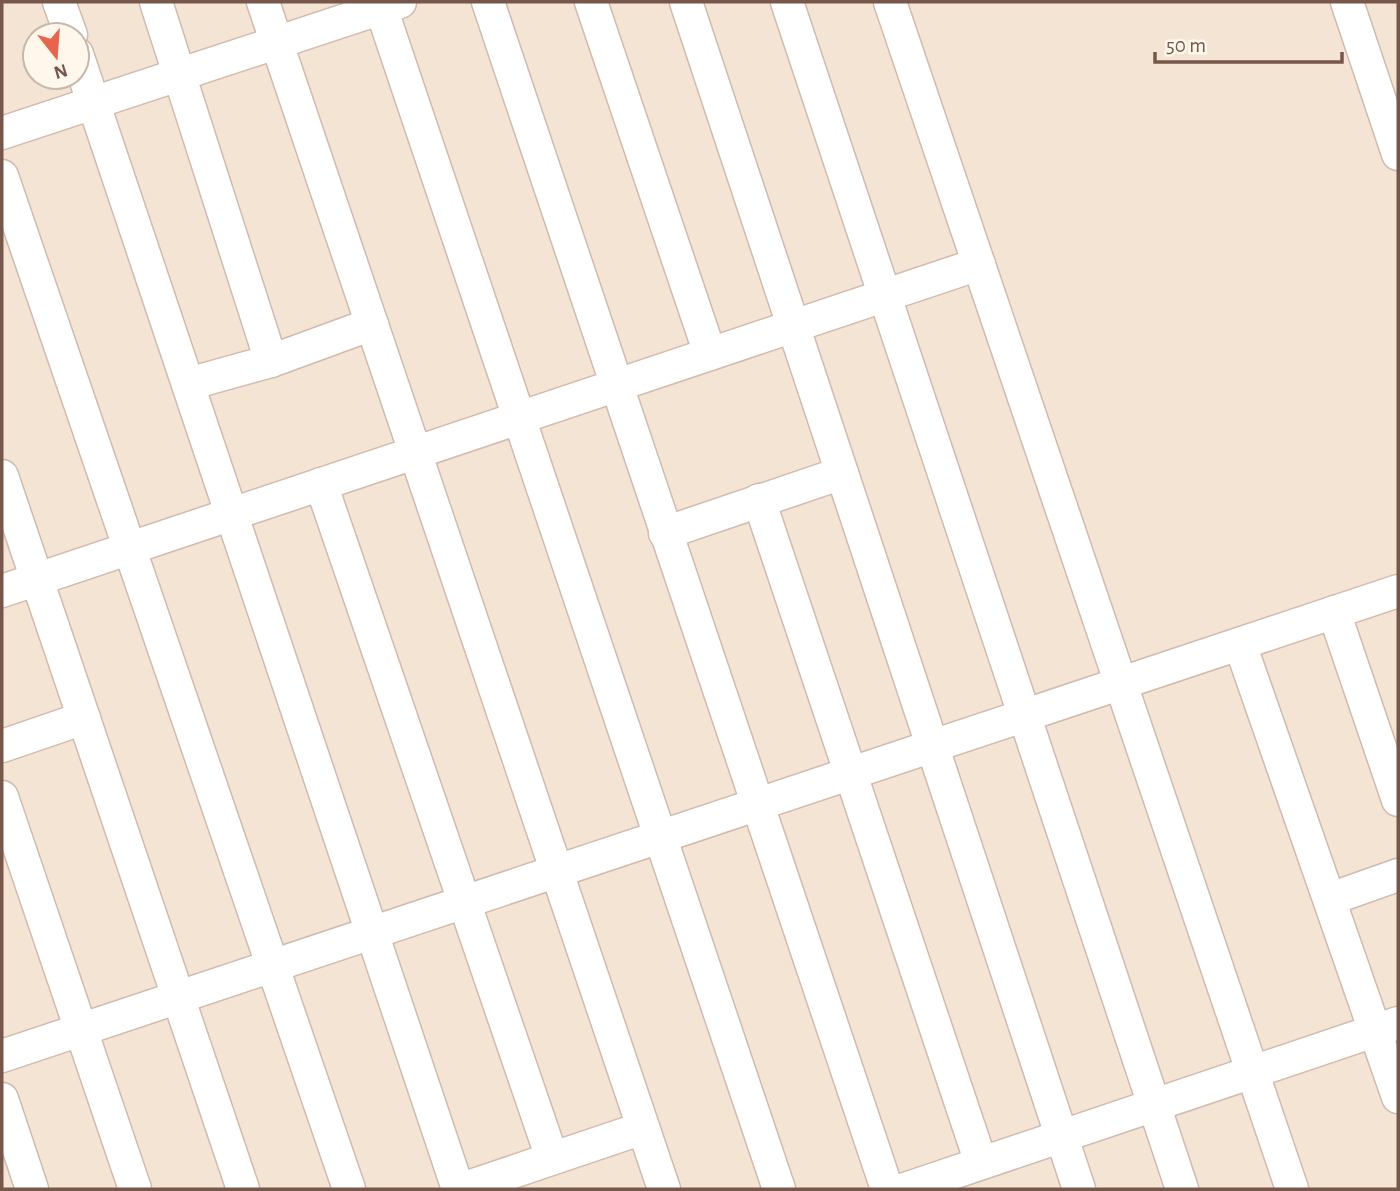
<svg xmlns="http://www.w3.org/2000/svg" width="1400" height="1191" font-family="'Alegreya Sans',sans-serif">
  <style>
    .residential { fill: #f4e4d4; fill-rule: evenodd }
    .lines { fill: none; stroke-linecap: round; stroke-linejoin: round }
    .minor-casing { stroke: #d0bbae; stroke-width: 35 }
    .minor { stroke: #fff; stroke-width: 32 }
  </style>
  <rect width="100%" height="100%" fill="#fdf2e6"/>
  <!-- residential -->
  <path class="residential" d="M2,2H1398V1189H2ZM35,35H77V77H35Z"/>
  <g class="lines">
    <!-- minor casing -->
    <g class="minor-casing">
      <g id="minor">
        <polyline points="59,2 71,35"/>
        <polyline points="156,2 271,361"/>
        <polyline points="263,2 664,1189"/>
        <polyline points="379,2 779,1189"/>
        <polyline points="488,2 887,1189"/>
        <polyline points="591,2 710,354"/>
        <polyline points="686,2 1079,1189"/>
        <polyline points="787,2 1182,1189"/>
        <polyline points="890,2 1292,1189"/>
        <polyline points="1347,2 1398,154"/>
        <polyline points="77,54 458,1189"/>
        <polyline points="2,133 400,2"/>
        <polyline points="2,176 349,1189"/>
        <polyline points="188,384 271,361 372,324"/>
        <polyline points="2,476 243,1189"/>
        <polyline points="321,484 552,1158"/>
        <polyline points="759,500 981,1163"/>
        <polyline points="665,533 842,473"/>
        <polyline points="2,591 979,264"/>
        <polyline points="1334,612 1398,800"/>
        <polyline points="1240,644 1398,1097"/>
        <polyline points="2,746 84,718"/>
        <polyline points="2,797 135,1189"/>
        <polyline points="1330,899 1398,875"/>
        <polyline points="2,1056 1398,591"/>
        <polyline points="2,1099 32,1189"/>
        <polyline points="462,1189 643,1128"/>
        <polyline points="905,1189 1398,1023"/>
      </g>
    </g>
    <!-- minor -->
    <use href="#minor" class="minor"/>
  </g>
  <!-- border -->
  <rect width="1400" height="1191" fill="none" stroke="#76574a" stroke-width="7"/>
  <!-- north arrow -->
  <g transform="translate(56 56) rotate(163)"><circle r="33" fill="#fff7ec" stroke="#c8b7ab" stroke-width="2"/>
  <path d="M0-5L12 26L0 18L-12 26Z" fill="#e8644a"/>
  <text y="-10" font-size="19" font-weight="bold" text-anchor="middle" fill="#76574a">N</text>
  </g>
  <!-- scale -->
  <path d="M1155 52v10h187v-10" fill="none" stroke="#76574a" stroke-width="3.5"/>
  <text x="1166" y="52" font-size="21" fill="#76574a" stroke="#fff7ec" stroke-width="5" paint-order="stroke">50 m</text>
</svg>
